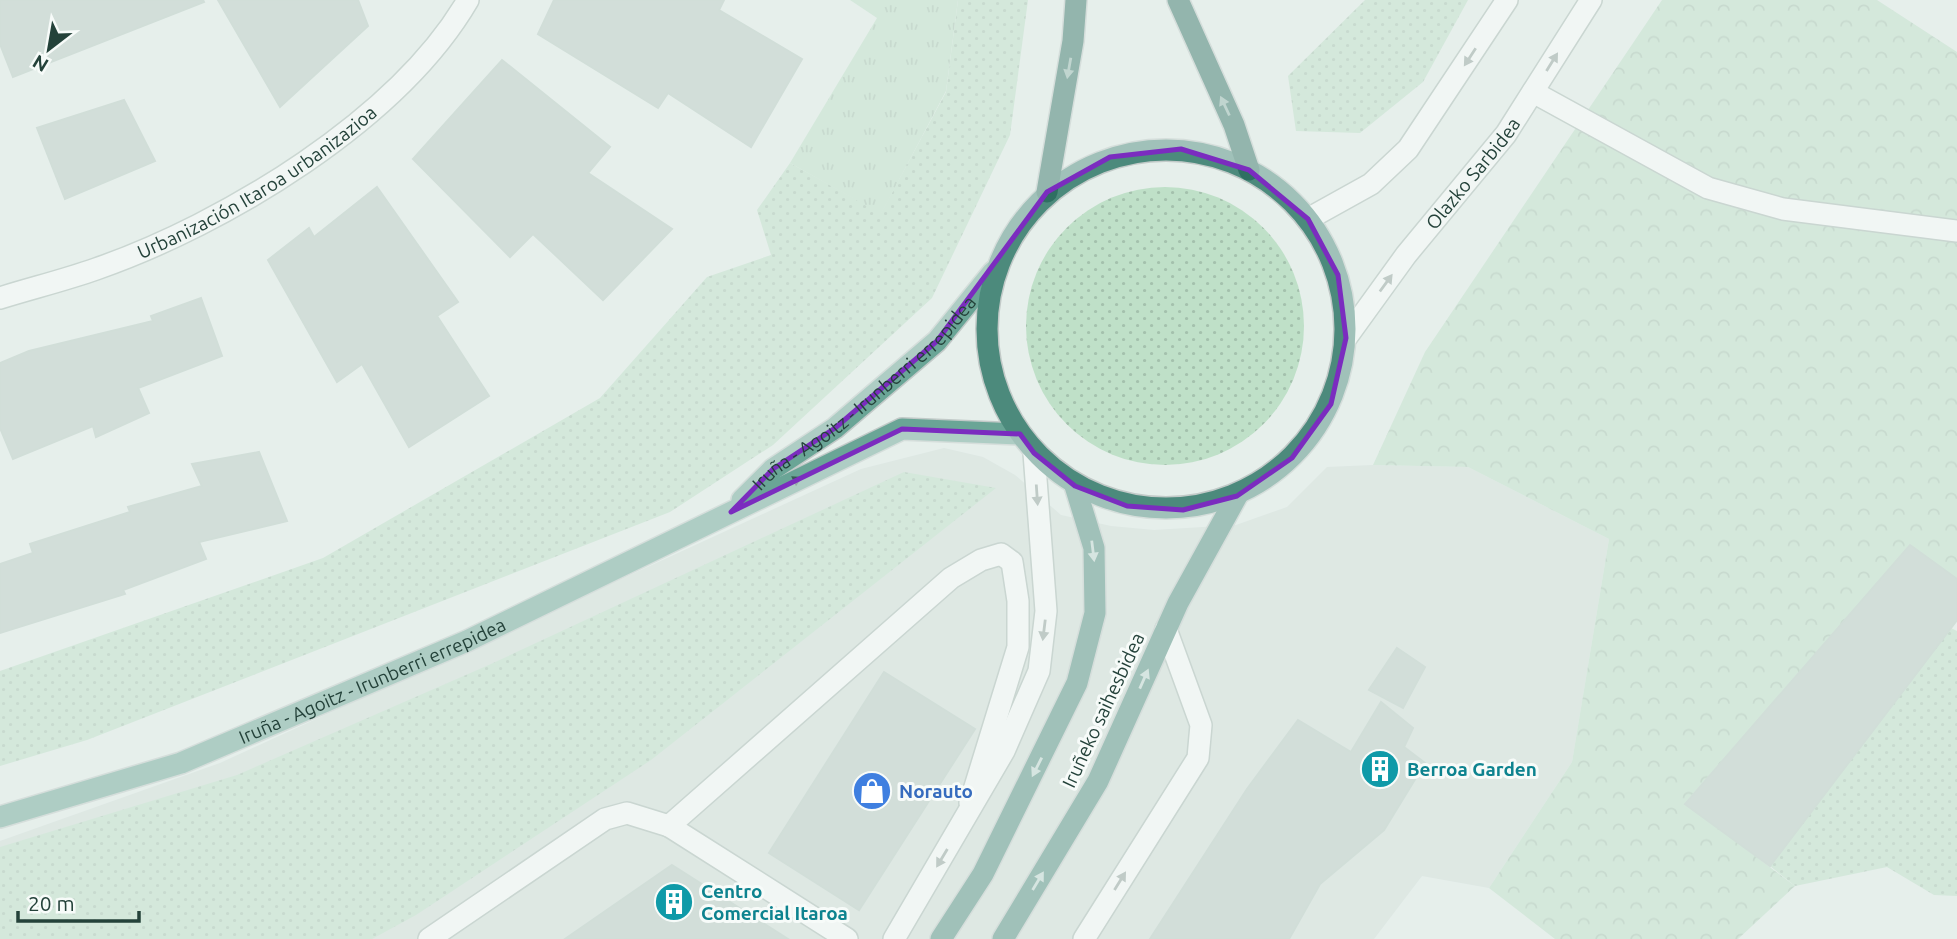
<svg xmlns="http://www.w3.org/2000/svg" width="1957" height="939" font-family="Ubuntu,sans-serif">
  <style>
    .built { fill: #d4dfda }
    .grass { fill: url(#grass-dots) }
    .forest { fill: url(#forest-crowns) }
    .park { fill: url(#park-tufts) }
    .building { fill: #bbcac4; stroke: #b8c9c2; stroke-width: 2 }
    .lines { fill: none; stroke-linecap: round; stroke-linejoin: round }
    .service-casing { stroke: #a8b8b2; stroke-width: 24 }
    .minor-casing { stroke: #a8b8b2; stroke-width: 24 }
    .tertiary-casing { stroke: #a8b8b2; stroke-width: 24 }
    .primary-casing { stroke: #c2cac8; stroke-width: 24 }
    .trunk-casing { stroke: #c2cac8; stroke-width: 24 }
    .motorway-casing { stroke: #c2cac8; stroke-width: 24 }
    .service { stroke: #fff; stroke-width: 21 }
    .minor { stroke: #fff; stroke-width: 21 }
    .tertiary { stroke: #fff; stroke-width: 21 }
    .primary { stroke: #6aa596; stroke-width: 21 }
    .trunk { stroke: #4c8a7c; stroke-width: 21 }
    .motorway { stroke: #2f6f62; stroke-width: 21 }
    .oneway { fill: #92a09c }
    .oneway2 { fill: #93b5ae }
    .oneway3 { fill: #365b51 }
    .oneway4 { fill: #c4d9d4 }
    .marked { fill: none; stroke: #7b2cbf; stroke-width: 5; stroke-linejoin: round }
    .labels { text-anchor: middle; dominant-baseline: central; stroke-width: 6; stroke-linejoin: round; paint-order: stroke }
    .street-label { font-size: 19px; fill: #24423a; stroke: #f7fbf9 }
    .culture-label { font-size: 19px; font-weight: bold; fill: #0d838f; stroke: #f7fbf9; text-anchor: start }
    .shop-label { font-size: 19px; font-weight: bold; fill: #366cbe; stroke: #f7fbf9; text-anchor: start }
  </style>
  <defs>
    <pattern id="grass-dots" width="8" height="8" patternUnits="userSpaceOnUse" patternTransform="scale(1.75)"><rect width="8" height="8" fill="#bfe0c8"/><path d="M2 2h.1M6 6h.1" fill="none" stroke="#a4c1ad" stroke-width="1.8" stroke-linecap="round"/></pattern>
    <pattern id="forest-crowns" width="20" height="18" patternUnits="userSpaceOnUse" patternTransform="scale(1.75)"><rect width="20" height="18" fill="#bfe0c8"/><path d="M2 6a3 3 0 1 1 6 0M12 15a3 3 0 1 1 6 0" fill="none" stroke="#a4c1ad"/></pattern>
    <pattern id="park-tufts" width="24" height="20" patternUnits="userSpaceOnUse" patternTransform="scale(1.75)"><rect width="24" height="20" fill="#bfe0c8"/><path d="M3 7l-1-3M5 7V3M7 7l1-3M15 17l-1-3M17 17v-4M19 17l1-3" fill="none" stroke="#a4c1ad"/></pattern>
  </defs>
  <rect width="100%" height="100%" fill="#e6efeb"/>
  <!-- built -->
  <polygon class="built" points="944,448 983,457 1015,475 1061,515 1111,526 1154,530 1236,525 1287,507 1327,467 1373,465 1468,467 1609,539 1572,762 1489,888 1422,876 1374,939 0,939 0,841 220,763 861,469"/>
  <!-- grass -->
  <g class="grass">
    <polygon points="958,0 1028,0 1010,135 932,298 773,445 670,512 87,740 0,766 0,671 323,558 600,398 707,277 771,255 757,210 790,163 881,213 946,92"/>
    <polygon points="1365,0 1468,0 1423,82 1360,133 1296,131 1288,76"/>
    <circle cx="1165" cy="326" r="139"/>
    <polygon points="904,472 996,488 651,760 416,915 372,939 0,939 0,847 237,775 491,664"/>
    <polygon points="1951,628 1957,631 1957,896 1934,895 1887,867 1795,886 1770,866"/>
  </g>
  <!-- forest -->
  <polygon class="forest" points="1662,0 1877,0 1957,52 1957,579 1910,545 1685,803 1795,886 1738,939 1555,939 1489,888 1572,762 1609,539 1468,467 1373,465 1425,352"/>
  <!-- park -->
  <polygon class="park" points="850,0 958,0 946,91 881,214 790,163 877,18"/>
  <!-- building -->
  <g class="building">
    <polygon points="0,0 203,0 204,2 13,77 0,44"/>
    <polygon points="218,0 358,0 368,26 280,107"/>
    <polygon points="554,0 724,0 719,10 802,59 751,147 668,93 658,108 538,34"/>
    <polygon points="502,60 610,147 588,173 672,229 603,300 533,234 510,257 413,159"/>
    <polygon points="124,100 155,161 65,199 37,128"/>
    <polygon points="377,187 458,302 437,316 489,396 409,447 362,364 337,382 268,260 309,228 314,237"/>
    <polygon points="201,298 222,356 138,388 149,413 96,437 93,426 13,459 0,428 0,363 29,351 153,321 151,316"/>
    <polygon points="259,452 287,521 199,542 206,559 123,590 125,594 0,633 0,564 33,553 30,544 130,512 128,507 202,486 192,464"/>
    <polygon points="1910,545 1957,579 1957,620 1770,866 1685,804"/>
    <polygon points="1397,648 1425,667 1403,708 1369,690"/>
    <polygon points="884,672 975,729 859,910 769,853"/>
    <polygon points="1381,702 1413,728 1404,747 1425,763 1384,830 1320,884 1289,939 1150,939 1247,789 1298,720 1351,752"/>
    <polygon points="672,865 788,939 565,939"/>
  </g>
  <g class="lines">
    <!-- service casing -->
    <g class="service-casing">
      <g id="service">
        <polyline points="1533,92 1708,188 1783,209 1957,231"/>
        <polyline points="669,826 951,578 981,560 1001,554 1012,562 1018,601 1018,647 970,803"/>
        <polyline points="429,939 605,819 627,813 669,826 847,939"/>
        <polyline points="1084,939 1198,758 1201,725 1166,629"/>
      </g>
    </g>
    <!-- minor casing -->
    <g class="minor-casing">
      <g id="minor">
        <path id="s1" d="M0,298C32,288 65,280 96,269C225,224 398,120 468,0"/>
        <polyline points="894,939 1004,751 1039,671 1046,611 1034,453"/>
      </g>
    </g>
    <!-- tertiary casing -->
    <g class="tertiary-casing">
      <g id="tertiary">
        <polyline points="1308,219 1371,184 1408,149 1507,0"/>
        <path id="s2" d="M1346,338L1406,255L1506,134L1591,0"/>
      </g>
    </g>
    <!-- primary casing -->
    <g class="primary-casing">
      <g id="primary">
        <path id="s3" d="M742,500L773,469L835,428L937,341L993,272"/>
        <path id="s4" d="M0,817L181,763L467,641L902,429L1020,434"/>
      </g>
    </g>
    <!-- trunk casing -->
    <g class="trunk-casing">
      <g id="trunk">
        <circle cx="1166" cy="329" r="179"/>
        <polyline points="941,939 983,874 1077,683 1095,613 1094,548 1075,486"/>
        <polyline points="1003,939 1098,781 1178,603 1237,496"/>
      </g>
    </g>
    <!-- motorway casing -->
    <g class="motorway-casing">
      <g id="motorway">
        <polyline points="1178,0 1234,125 1249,170"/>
        <polyline points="1047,192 1073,41 1076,0"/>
      </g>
    </g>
    <!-- service -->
    <use href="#service" class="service"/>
    <!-- minor -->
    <use href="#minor" class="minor"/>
    <!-- tertiary -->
    <use href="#tertiary" class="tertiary"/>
    <!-- primary -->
    <use href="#primary" class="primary"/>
    <!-- trunk -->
    <use href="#trunk" class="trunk"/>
    <!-- motorway -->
    <use href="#motorway" class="motorway"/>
  </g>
  <!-- one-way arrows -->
  <defs><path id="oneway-solid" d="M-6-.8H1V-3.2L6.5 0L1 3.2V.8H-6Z" transform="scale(1.75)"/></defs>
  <g class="oneway">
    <use href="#oneway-solid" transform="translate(1470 57) rotate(123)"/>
    <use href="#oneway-solid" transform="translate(1552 62) rotate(-58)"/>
    <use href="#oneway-solid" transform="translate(1386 283) rotate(-54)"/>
    <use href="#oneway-solid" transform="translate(1037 495) rotate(86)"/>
    <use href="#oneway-solid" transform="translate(1044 630) rotate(97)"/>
    <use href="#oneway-solid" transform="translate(942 858) rotate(121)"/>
    <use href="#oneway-solid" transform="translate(1120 881) rotate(-58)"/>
  </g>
  <g class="oneway2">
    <use href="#oneway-solid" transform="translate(1069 68) rotate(100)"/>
    <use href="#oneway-solid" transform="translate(1225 106) rotate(-115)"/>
  </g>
  <use class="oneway3" href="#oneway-solid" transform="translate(792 482) rotate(-26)"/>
  <g class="oneway4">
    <use href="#oneway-solid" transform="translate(1093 551) rotate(83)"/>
    <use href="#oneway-solid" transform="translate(1144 679) rotate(-66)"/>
    <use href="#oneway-solid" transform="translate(1037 767) rotate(117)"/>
    <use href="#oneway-solid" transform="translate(1038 881) rotate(-59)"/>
  </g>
  <!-- marked area -->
  <path d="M0 0H1957V939H0ZM1181,149L1249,170L1308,219L1338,275L1346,338L1331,404L1292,458L1237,496L1183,510L1127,506L1075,486L1034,453L1020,434L902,429L731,512L773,469L835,428L937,341L1047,192L1110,157Z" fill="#e6efeb" fill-opacity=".55" fill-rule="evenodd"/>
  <path class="marked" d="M1181,149L1249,170L1308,219L1338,275L1346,338L1331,404L1292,458L1237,496L1183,510L1127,506L1075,486L1034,453L1020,434L902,429L731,512L773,469L835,428L937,341L1047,192L1110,157Z"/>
  <!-- icons -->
  <defs>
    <g id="building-disc" transform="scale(2.0125)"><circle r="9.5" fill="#0f9aa8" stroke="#f7fbf9"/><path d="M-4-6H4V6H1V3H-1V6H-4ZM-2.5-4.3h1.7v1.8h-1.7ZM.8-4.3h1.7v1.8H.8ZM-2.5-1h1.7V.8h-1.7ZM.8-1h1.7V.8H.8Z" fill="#fff"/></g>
    <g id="shop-disc" transform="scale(2.0125)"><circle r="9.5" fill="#3f7fe0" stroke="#f7fbf9"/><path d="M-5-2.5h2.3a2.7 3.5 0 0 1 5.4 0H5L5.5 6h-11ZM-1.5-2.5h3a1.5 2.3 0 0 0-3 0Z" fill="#fff"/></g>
  </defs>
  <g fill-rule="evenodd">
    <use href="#building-disc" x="1380" y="769"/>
    <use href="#shop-disc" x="872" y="791"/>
    <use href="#building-disc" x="674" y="902"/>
  </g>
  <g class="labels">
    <!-- street labels -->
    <g class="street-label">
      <text stroke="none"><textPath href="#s2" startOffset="208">Olazko Sarbidea</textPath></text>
      <text stroke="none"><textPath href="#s1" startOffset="284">Urbanización Itaroa urbanizazioa</textPath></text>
      <text stroke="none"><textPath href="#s3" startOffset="163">Iruña - Agoitz - Irunberri errepidea</textPath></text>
      <text stroke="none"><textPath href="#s4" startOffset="397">Iruña - Agoitz - Irunberri errepidea</textPath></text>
      <text transform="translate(1103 710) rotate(-65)">Iruñeko saihesbidea</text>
    </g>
    <!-- culture labels -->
    <g class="culture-label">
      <text x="1407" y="769">Berroa Garden</text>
      <text x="701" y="891">Centro<tspan x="701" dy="22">Comercial Itaroa</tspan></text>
    </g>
    <!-- shop labels -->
    <g class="shop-label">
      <text x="899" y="791">Norauto</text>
    </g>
  </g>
  <!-- north arrow -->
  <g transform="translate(49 49) rotate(211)" stroke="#f7fbf9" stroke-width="5" paint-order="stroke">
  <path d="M0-5L12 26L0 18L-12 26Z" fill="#24423a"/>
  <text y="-10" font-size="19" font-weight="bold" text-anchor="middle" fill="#24423a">N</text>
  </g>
  <!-- scale -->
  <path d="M18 911v10h121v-10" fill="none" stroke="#24423a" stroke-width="3.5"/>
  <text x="28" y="911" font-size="21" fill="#24423a" stroke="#f7fbf9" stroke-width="5" paint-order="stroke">20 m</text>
</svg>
